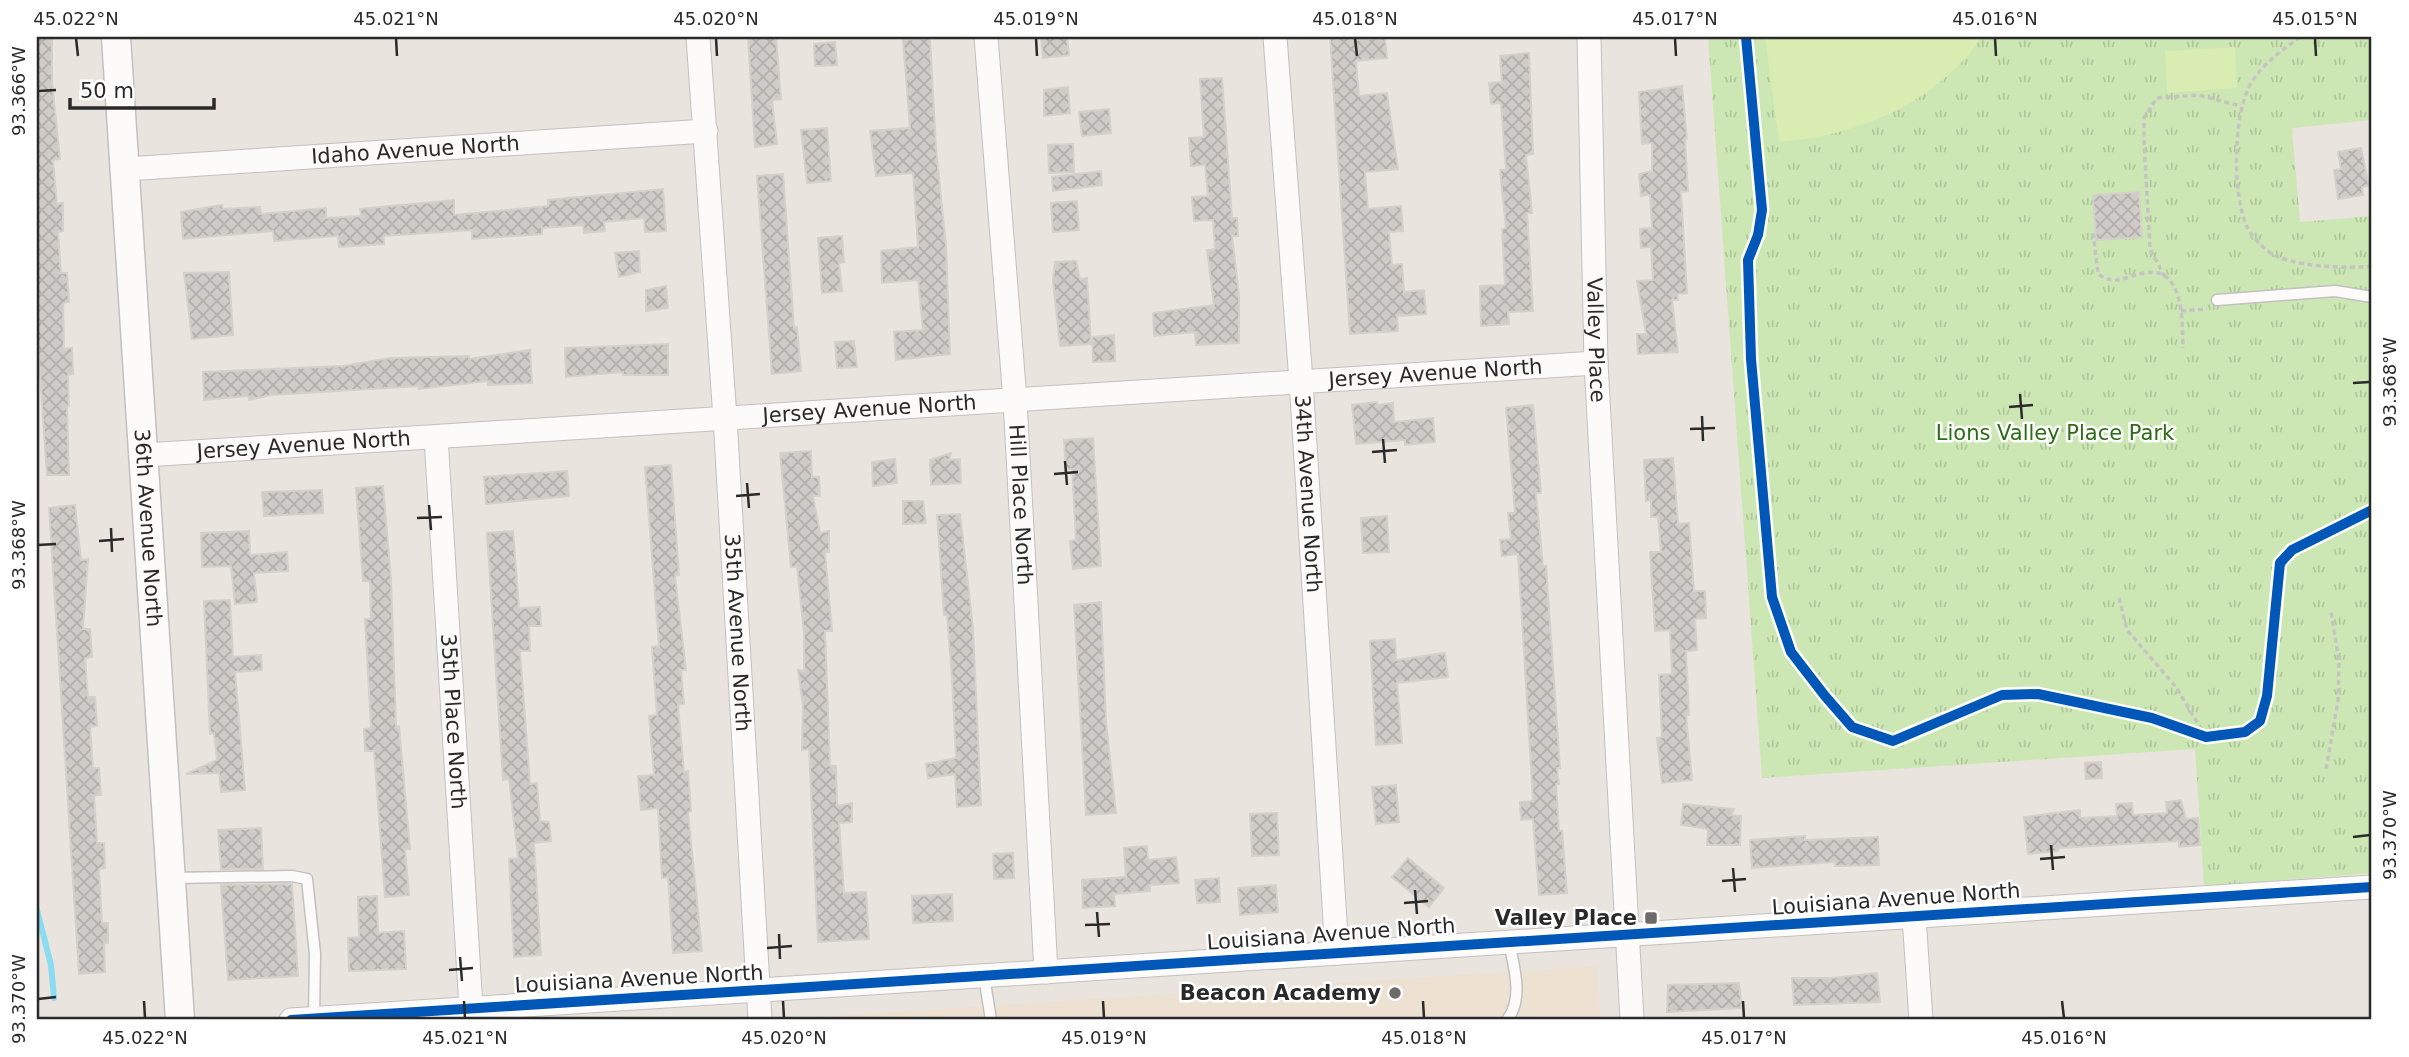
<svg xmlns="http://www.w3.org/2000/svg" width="2409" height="1057" font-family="'DejaVu Sans',sans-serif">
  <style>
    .education { fill: #ede2d2 }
    .grass { fill: url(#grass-tufts) }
    .pitch { fill: #d9ecb1 }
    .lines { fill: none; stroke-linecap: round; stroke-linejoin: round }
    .stream { stroke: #8bdcf2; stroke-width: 6 }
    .building { fill: url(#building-cross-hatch); stroke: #d4d0cb; stroke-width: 2 }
    .service-casing { stroke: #c2c0c0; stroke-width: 13 }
    .minor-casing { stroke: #c2c0c0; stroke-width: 25 }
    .tertiary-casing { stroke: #c2c0c0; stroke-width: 31 }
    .path { stroke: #c5c4c3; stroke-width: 3.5; stroke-dasharray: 5 3.5; stroke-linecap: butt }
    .service { stroke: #fcfbfa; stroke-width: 10 }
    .minor { stroke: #fcfbfa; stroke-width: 23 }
    .tertiary { stroke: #fcfbfa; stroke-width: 28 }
    .cycleway-casing { stroke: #fff; stroke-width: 15 }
    .cycleway { stroke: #0057b8; stroke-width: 10 }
    .ticks { fill: none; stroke: #2a2a2a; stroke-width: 2.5 }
    .poi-dot { fill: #6d6b69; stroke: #fff; stroke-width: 2.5 }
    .labels { text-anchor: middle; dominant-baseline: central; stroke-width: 5; stroke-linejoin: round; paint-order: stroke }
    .street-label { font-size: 21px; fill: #2a2a2a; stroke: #fff }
    .park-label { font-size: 21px; fill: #2a6d13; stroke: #fff }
    .poi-label { font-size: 21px; font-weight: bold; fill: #2a2a2a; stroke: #fff; text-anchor: end }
    .neatline { fill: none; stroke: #2a2a2a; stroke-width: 2.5 }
    .ticks-label { font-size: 18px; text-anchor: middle; fill: #2a2a2a }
  </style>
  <defs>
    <pattern id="grass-tufts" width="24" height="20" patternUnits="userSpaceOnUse" patternTransform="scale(1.75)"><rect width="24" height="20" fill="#cce7b4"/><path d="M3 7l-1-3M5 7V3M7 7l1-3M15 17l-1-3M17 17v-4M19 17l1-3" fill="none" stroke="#afc69b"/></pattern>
    <pattern id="building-cross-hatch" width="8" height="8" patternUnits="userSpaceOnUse" patternTransform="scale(1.75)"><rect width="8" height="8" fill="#cfccc8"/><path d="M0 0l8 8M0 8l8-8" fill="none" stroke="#b2afac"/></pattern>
  </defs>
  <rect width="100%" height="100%" fill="#e9e4de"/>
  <!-- education -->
  <polygon class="education" points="1597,966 1600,1020 786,1019"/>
  <!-- grass -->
  <polygon class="grass" points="1708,37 2372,37 2372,120 2292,128 2300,222 2372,216 2372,873 2204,886 2195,749 1762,778"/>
  <!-- pitch -->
  <g class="pitch">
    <path d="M1765,37H1982C1934,105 1859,135 1779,142Z"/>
    <polygon points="2235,47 2237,88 2167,93 2165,51"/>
  </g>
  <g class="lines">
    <!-- stream -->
    <polyline class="stream" points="37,910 51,965 54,998"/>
  </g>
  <!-- building -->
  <g class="building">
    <polygon points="37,37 52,37 52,82 60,159 53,160 57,204 63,203 63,231 58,232 61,273 67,273 69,302 63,303 64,349 72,348 73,374 68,375 69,406 67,406 69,475 47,475 43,419 37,329"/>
    <polygon points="748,37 776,37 781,99 772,100 777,144 755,147"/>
    <polygon points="1041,37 1067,37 1069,55 1043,58"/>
    <polygon points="1330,37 1356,37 1356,40 1385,38 1387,58 1356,61 1359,96 1387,93 1398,169 1365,172 1368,209 1401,206 1403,231 1389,232 1392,265 1402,264 1404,292 1424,290 1426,314 1397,316 1398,331 1350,334"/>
    <polygon points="930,38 936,148 946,246 950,354 896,360 894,332 923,330 918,280 882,283 881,251 918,247 913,173 876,176 870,131 910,128 903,40"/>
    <polygon points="835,42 837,65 815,66 814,44"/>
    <polygon points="1529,53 1533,154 1526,155 1532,213 1527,213 1533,311 1508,312 1509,324 1481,326 1480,286 1505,285 1502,229 1506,228 1500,170 1506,170 1501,103 1491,104 1489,83 1502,82 1500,56"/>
    <polygon points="1222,78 1232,218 1237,218 1238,236 1232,236 1239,295 1239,343 1196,345 1195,332 1154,336 1153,313 1214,305 1207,250 1215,249 1213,220 1194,221 1192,197 1208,196 1205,165 1191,166 1189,138 1204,137 1200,79"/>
    <polygon points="1682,86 1687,139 1685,139 1688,191 1681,192 1687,293 1677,294 1678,300 1672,300 1678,352 1638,354 1637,334 1646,334 1637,281 1653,280 1651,247 1641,248 1640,229 1652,228 1650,195 1641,196 1639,174 1652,171 1652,143 1642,144 1639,92"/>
    <polygon points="1068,87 1070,113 1044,116 1044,90"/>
    <polygon points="1109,109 1111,133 1082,136 1079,112"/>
    <polygon points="827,128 831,181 807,183 801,130"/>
    <polygon points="1073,144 1074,172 1049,173 1048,145"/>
    <polygon points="2361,148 2369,186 2362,187 2363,195 2338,199 2334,170 2341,169 2338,152"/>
    <polygon points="1101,171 1102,185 1053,191 1052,177"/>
    <polygon points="783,174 794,328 797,327 801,371 772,374 757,176"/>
    <polygon points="663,189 666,231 645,232 644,218 604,222 605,231 584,233 583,225 542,228 542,234 472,239 472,230 384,236 384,244 339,247 338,236 274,241 273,231 183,239 181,212 222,205 223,209 260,207 261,214 326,208 326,218 361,216 360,209 454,200 454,215 548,206 548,200"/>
    <polygon points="2139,192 2142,237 2096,240 2093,195"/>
    <polygon points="1077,201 1079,230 1053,232 1051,203"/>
    <polygon points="842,236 844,262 839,263 842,291 822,293 818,238"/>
    <polygon points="639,251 640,272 619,277 615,253"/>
    <polygon points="1076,261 1080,279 1087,278 1091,344 1060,346 1053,280 1055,262"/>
    <polygon points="229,272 233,335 192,339 184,273"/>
    <polygon points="666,286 668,308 646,311 646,290"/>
    <polygon points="1114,335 1115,361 1093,362 1092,337"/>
    <polygon points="854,341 857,367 837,368 835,342"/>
    <polygon points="668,344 668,375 623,375 623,372 566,377 565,348"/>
    <polygon points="530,350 532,383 488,385 488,381 419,389 419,386 271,395 249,400 248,396 204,400 203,372 343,366 390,358 469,356 469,359"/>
    <polygon points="1377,402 1378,405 1393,403 1394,422 1433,418 1435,442 1405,445 1405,440 1356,444 1352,405"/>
    <polygon points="1533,405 1541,493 1536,493 1543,566 1546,566 1560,768 1557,768 1559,784 1556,784 1559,831 1562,831 1567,893 1539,895 1533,819 1521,820 1520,802 1533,801 1518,554 1502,556 1500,540 1511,539 1508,513 1515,513 1506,408"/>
    <polygon points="1093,438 1101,566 1073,569 1070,541 1076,540 1072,469 1066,469 1064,440"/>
    <polygon points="811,451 812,477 819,477 820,496 813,496 820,533 829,531 829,552 825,552 832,631 825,631 830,766 836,766 837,806 852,803 852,822 839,823 844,893 866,892 869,939 818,942 809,749 802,750 803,705 798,670 804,671 804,633 797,567 791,567 780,453"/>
    <polygon points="951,453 949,460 960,459 961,483 931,485 930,460"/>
    <polygon points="1673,458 1678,524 1689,523 1694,591 1705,591 1706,618 1695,619 1697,650 1686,651 1689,715 1686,715 1692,780 1662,783 1657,738 1662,737 1659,675 1672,674 1670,630 1655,631 1650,552 1661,552 1658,517 1651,517 1651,500 1646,501 1644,460"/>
    <polygon points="895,459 897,483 873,486 872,462"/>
    <polygon points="671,465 679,575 675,576 686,670 681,670 684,704 678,705 684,772 688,771 691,811 688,812 702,951 673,953 668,877 662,878 658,808 641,810 638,776 654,775 649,716 657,715 652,647 659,646 645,467"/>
    <polygon points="567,471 569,496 486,504 484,477"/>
    <polygon points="383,486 391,579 396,727 399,726 410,849 405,849 409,895 385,897 374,751 365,751 364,729 371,728 365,619 371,619 370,581 363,581 356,488"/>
    <polygon points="322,490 323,513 264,516 262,492"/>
    <polygon points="903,501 923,501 926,523 903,524"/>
    <polygon points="75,505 81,560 88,559 83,629 90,629 92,657 85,658 88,697 95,697 97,726 90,727 93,768 99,768 101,795 94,795 97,843 104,843 105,868 99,869 102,923 108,923 108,943 104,943 105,972 79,974 49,508"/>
    <polygon points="960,514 973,628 981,805 957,807 955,774 928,778 926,764 956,758 952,677 947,615 944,615 937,515"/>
    <polygon points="1387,516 1389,552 1363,553 1361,518"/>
    <polygon points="249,531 250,555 287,552 288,571 254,573 257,602 235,604 231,566 202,567 201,533"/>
    <polygon points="513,531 519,608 540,607 541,626 529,626 530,651 520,651 530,784 537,783 540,821 549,822 551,841 534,843 541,955 514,957 509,859 518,858 509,779 503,780 487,533"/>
    <polygon points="230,600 233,657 261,655 262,670 235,672 245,790 221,792 219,773 186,774 217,760 214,733 210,734 204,601"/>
    <polygon points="1101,602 1106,722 1116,813 1086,815 1074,605"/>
    <polygon points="1395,639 1396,660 1445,653 1448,677 1397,683 1402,743 1376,745 1370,641"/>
    <polygon points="2101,762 2102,778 2086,779 2085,763"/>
    <polygon points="1396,785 1399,822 1376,824 1372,787"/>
    <polygon points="2181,800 2186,819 2198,818 2200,845 2179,847 2179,841 2143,843 2059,848 2058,851 2028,854 2024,817 2080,810 2080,818 2117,816 2116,804 2132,803 2133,815 2167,813 2166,802"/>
    <polygon points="1683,804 1734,809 1731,815 1741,816 1740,845 1707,845 1708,829 1681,825"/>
    <polygon points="1277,813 1279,855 1252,856 1250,814"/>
    <polygon points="261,828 263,869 221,869 218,830"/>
    <polygon points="1805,836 1805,840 1878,837 1879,865 1835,866 1835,862 1752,868 1750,840"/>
    <polygon points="1147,846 1148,860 1176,857 1179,883 1150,885 1150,891 1114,894 1115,906 1083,908 1082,880 1126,877 1124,848"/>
    <polygon points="1013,853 1014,878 994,879 993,854"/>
    <polygon points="1408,858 1444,888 1429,907 1392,877"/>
    <polygon points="1219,878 1220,902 1197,903 1195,880"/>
    <polygon points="292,884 298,976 228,980 221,885"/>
    <polygon points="1276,885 1278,912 1240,915 1238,888"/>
    <polygon points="952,894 953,921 913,923 912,896"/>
    <polygon points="377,896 378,933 404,931 406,969 349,971 348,938 359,937 358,897"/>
    <polygon points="1877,973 1880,1002 1794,1005 1792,978 1830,978"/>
    <polygon points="1739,983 1742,1008 1667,1012 1668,985"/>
  </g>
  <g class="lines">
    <!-- service casing -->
    <g class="service-casing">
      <g id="service">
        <polyline points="2217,300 2335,291 2372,297"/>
        <polyline points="173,878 292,876 307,879 315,954 314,1019"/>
        <polyline points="984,976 991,1020"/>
        <path d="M1507,1020C1524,999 1514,967 1509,942"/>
      </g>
    </g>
    <!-- minor casing -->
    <g class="minor-casing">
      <g id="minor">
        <path id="s1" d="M698,37L725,418L760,1020"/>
        <path id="s2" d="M986,37L1015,400L1046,972"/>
        <path id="s3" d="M1275,37L1301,381L1337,953"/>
        <path id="s4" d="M1589,37L1596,363L1632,1020"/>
        <path id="s5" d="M126,169L706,131"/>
        <path id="s6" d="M436,437L471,1008"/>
        <path id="s7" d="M145,455L1596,363"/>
        <polyline points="1914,917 1921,1020"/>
        <polyline points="291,1020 2372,887"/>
      </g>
    </g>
    <!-- tertiary casing -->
    <g class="tertiary-casing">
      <g id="tertiary">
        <path id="s8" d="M116,37L180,1020"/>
      </g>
    </g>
    <!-- path -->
    <g class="path">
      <path d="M2300,37C2281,51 2262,64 2250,85C2233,116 2232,194 2247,227C2250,234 2261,246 2268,251C2287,267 2347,269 2372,266"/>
      <path d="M2093,233L2098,274C2117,287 2125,276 2144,273C2185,265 2182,323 2183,348"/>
      <polyline points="2165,277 2150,249 2144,141 2144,118 2157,98 2198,95 2241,106"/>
      <polyline points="2181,311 2207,309"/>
      <polyline points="2119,598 2127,630 2176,687 2206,737"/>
      <polyline points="2326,769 2338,701 2339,661 2331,611"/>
    </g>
    <!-- service -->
    <use href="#service" class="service"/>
    <!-- minor -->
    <use href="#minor" class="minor"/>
    <!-- tertiary -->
    <use href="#tertiary" class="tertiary"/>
    <!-- cycleway casing -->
    <g class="cycleway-casing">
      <g id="cycleway">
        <polyline points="1746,37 1762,210 1758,235 1748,260 1751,359 1772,597 1791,652 1825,696 1852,727 1893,741 2002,695 2038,694 2152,718 2206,737 2245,732 2260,721 2267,696 2280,563 2292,550 2372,510"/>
        <polyline points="291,1020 2372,887"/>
      </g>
    </g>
    <!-- cycleway -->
    <use href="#cycleway" class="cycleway"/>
  </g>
  <!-- ticks -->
  <path class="ticks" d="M76,38L78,56M396,38L397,56M716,38L717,56M1036,38L1037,56M1355,38L1357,56M1675,38L1676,56M1995,38L1996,56M2315,38L2316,56M38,91L56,90M2353,383L2370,382M2020,394L2022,419M2009,407L2033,405M1702,416L1703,441M1690,429L1715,428M1383,439L1385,463M1372,452L1397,450M1065,461L1067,485M1054,474L1078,472M747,483L749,508M736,496L760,494M429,505L431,530M417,518L442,517M111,528L112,552M99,541L124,539M38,545L56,544M2353,837L2370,835M2051,845L2053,870M2040,859L2065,857M1733,868L1735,892M1722,881L1746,879M1415,890L1417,914M1404,903L1428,901M1097,912L1099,937M1085,925L1110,924M779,934L780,959M767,948L792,946M460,957L462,981M449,970L473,968M38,999L56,997M144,1001L145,1018M464,1001L465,1018M783,1001L784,1018M1103,1001L1104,1018M1423,1001L1424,1018M1743,1001L1744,1018M2062,1001L2064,1018"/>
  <!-- markers -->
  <g class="poi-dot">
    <rect x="1644" y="911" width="14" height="14" rx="3.5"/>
    <circle cx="1395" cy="993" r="7"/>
  </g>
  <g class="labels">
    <!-- street labels -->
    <g class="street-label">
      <text stroke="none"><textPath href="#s5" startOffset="290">Idaho Avenue North</textPath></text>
      <text stroke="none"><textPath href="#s4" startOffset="303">Valley Place</textPath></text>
      <text stroke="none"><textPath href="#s7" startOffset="1293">Jersey Avenue North</textPath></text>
      <text stroke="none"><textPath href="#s7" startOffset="726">Jersey Avenue North</textPath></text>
      <text stroke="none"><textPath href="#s7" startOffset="159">Jersey Avenue North</textPath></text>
      <text stroke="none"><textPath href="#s3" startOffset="458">34th Avenue North</textPath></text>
      <text stroke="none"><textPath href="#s2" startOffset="469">Hill Place North</textPath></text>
      <text stroke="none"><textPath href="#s8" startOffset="492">36th Avenue North</textPath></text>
      <text stroke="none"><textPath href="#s1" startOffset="597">35th Avenue North</textPath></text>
      <text stroke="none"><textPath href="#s6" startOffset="285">35th Place North</textPath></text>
      <text transform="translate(1896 899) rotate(-4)">Louisiana Avenue North</text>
      <text transform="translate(1331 934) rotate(-4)">Louisiana Avenue North</text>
      <text transform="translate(639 979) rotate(-3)">Louisiana Avenue North</text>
    </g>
    <!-- park labels -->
    <g class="park-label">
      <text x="2055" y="433">Lions Valley Place Park</text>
    </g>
    <!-- poi labels -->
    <g class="poi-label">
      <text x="1637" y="918">Valley Place</text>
      <text x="1381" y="993">Beacon Academy</text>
    </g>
  </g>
  <!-- border -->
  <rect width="2409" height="1057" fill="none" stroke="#ffffff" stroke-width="77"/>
  <!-- scale -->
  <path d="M70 98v10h144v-10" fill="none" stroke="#2a2a2a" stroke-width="3.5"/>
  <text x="80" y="98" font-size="21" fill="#2a2a2a" stroke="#ffffff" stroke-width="5" paint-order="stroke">50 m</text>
  <rect x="38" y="38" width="2332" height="980" class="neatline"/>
  <g class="ticks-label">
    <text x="76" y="25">45.022°N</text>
    <text x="396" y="25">45.021°N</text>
    <text x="716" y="25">45.020°N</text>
    <text x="1036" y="25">45.019°N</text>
    <text x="1355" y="25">45.018°N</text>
    <text x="1675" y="25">45.017°N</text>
    <text x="1995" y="25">45.016°N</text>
    <text x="2315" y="25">45.015°N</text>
    <text transform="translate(19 91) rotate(-90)" y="6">93.366°W</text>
    <text transform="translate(2390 382) rotate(-90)" y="6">93.368°W</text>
    <text transform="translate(19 545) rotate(-90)" y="6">93.368°W</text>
    <text transform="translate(2390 835) rotate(-90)" y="6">93.370°W</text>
    <text transform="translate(19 999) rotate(-90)" y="6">93.370°W</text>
    <text x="145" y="1044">45.022°N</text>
    <text x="465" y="1044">45.021°N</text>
    <text x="784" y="1044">45.020°N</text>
    <text x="1104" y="1044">45.019°N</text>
    <text x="1424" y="1044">45.018°N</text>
    <text x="1744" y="1044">45.017°N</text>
    <text x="2064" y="1044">45.016°N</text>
  </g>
</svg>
